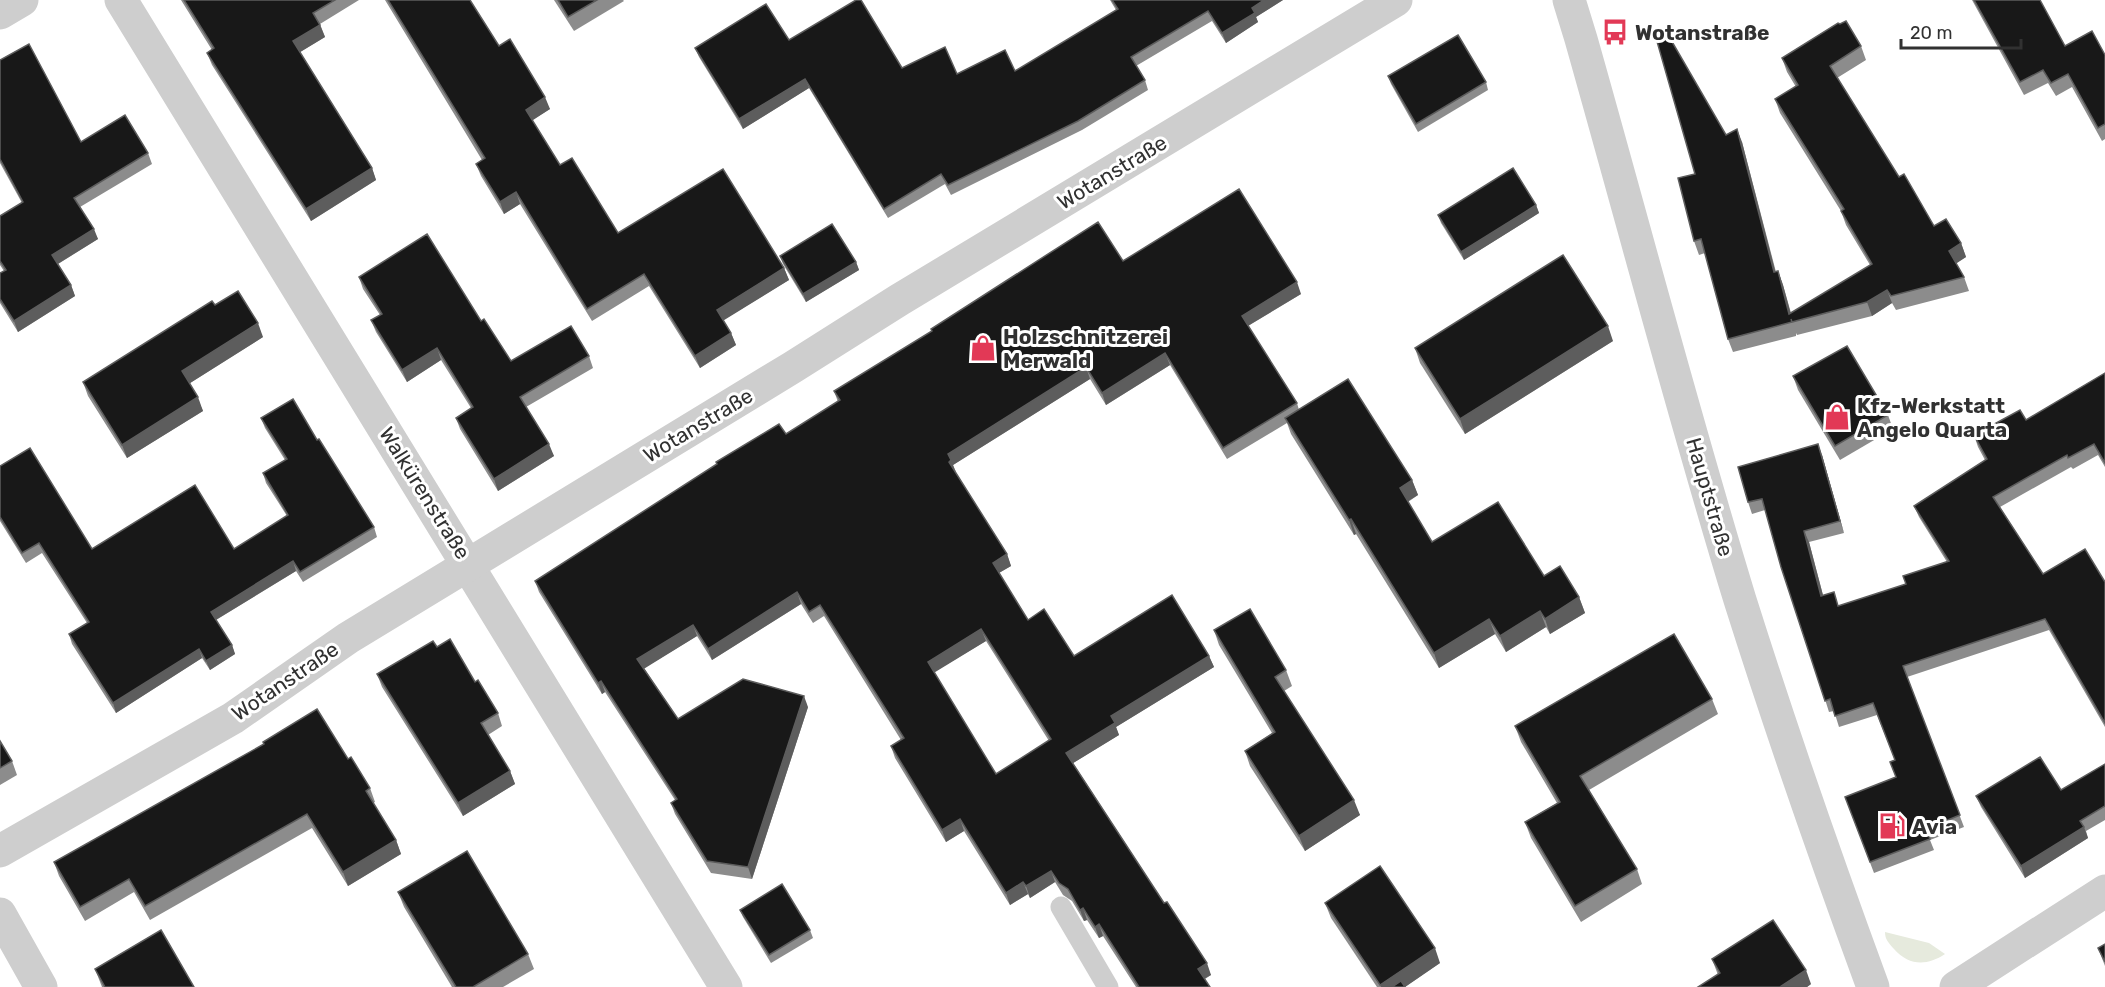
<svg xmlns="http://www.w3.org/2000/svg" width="2105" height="987" font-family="Rubik,sans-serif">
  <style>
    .green { fill: #e6eadd }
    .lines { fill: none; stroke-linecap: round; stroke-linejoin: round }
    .service { stroke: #cecece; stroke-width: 21 }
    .minor { stroke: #cecece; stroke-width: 33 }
    .tertiary { stroke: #cecece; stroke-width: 33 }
    .wall { fill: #8c8c8c; fill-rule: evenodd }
    .shaded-wall { fill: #5d5d5d }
    .building { fill: #181818; stroke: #5d5d5d; stroke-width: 1.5; fill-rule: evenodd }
    .labels { text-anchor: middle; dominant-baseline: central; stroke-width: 6; stroke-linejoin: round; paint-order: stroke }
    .poi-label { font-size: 21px; font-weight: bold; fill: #313131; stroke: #fff; text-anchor: start }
    .street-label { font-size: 21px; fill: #313131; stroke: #fff }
  </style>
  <rect width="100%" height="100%" fill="#fff"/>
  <!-- green -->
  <path class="green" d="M1885,932L1929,943L1945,954C1927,966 1909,966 1894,949C1889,943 1885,940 1885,932Z"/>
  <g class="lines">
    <!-- service -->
    <polyline class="service" points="1061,907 1108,987"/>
    <!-- minor -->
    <g class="minor">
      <polyline points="121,0 726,987"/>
      <polyline points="0,13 22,0"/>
      <polyline points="0,851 233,718 348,638 793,367 899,300 1396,0"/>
      <polyline points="0,914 41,987"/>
      <polyline points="1956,987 2105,891"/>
    </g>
    <!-- tertiary -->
    <path class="tertiary" d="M1569,0L1581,39C1634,226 1683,414 1740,600C1781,730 1826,859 1873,987"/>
  </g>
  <!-- wall -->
  <g class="wall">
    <polygon points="181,0 359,0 320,24 325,37 300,52 372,168 376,180 311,221 212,65 207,53 212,50"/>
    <polygon points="385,0 470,0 499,46 550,109 532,120 560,165 618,233 784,268 789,280 723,320 731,333 736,345 700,368 649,286 592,321 520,204 504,214 481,176 476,164 482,160"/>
    <polygon points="554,0 623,0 624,1 574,31"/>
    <polygon points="1110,0 1283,0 1256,17 1258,22 1226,43 1212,21 1136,66 1145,80 1148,90 1082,130 951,195 945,184 888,218 809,88 743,129 699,57 695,48 789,40 902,68 957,74 1015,71 1116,10"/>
    <polygon points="1972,0 2040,0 2065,46 2105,55 2105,139 2102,141 2072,87 2056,96 2048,83 2024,95"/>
    <polygon points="1861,46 1866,60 1837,78 1899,177 1934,226 1961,243 1966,257 1956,263 1964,277 1969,291 1896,310 1892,303 1872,316 1797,335 1796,333 1796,336 1733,352 1728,339 1705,253 1699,255 1694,241 1695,174 1726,135 1742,142 1776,272 1778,271 1783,285 1791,313 1870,265 1846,225 1841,211 1780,113 1775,99 1796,87 1787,72 1782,58"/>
    <polygon points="0,60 81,142 148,153 152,164 80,207 98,239 58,264 71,285 75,296 18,332 0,303 0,273 4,271 0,265 0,216 22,203 0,163"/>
    <polygon points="1388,76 1486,82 1488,90 1418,132 1391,84"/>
    <polygon points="1536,205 1539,213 1464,260 1441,223 1438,215"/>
    <polygon points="780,256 856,262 859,270 806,302 783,264"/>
    <path d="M1123,261L1301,294L1248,326L1297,403L1299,410L1412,480L1418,495L1408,502L1432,542L1544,576L1579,597L1585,613L1550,634L1546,627L1506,652L1495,634L1439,668L1356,534L1354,535L1291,434L1287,423L1227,459L1170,365L1106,405L1090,379L953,465L955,472L1007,554L1011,566L999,573L1028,620L1074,656H1209L1214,667L1116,727L1119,735L1073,763L1211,975L1205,979L1210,987H1136L1103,936L1099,938L1087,920L1084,921L1072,901L1063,895L1055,882L1030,898L1028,894L1010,905L964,831L946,842L895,758L891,746L901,740L824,616L813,623L801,604L712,660L697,636L644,668L678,719L808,707L752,879L711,873L675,814L671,803L675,800L605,692L602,694L539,592L535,581L717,465L716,462L786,434L838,402L834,391ZM986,641L1049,741L996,774L934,672Z"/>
    <polygon points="359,277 481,321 511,361 589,356 593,368 526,407 554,456 498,491 460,429 456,418 471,408 441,360 407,382 376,332 371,320 380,315 363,289"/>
    <polygon points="215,305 263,337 190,383 203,411 127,458 88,396 83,382"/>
    <polygon points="1613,341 1465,434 1420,363 1415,348"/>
    <polygon points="2105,373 2105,467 2098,455 2073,469 2071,467 2000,507 2043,574 2105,582 2105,727 2049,630 1907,677 1964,827 1930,840 1934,850 1874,873 1845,797 1896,777 1890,762 1895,760 1877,715 1839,727 1834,711 1829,712 1765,510 1752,514 1748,502 1822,455 1844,533 1809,542 1823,595 1839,606 1906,584 1947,562 1919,517 1914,506 1985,460 1978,447 1974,435 2026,420"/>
    <polygon points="1793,376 1888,415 1893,429 1840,460 1798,390"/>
    <polygon points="261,418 317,440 374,527 377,537 303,582 296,571 216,620 232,645 235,654 210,670 202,658 116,713 72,644 69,634 87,623 42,553 26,563 0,521 0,466 92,549 234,549 287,516 266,483 263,473 285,460 265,428"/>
    <polygon points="1214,630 1286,670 1292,686 1284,691 1360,815 1305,851 1250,766 1245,751 1272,733 1219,645"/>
    <polygon points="437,647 475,682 498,713 502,726 488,735 510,771 515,784 463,816 382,687 377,674"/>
    <polygon points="1712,699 1718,714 1589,790 1637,869 1642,884 1581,922 1531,838 1525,822 1557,803 1521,742 1515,726"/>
    <polygon points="0,741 12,761 17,775 0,785"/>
    <polygon points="348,759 370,788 375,802 373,803 396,840 401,854 348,886 312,828 150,920 134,892 85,921 59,876 54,862"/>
    <polygon points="2105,764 2105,820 2086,831 2088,838 2025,878 1981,807 1976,796 2061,790"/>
    <polygon points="398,892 528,954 534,969 503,987 452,987 404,907"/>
    <polygon points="1325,903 1440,963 1405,987 1377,987 1331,918"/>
    <polygon points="740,910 810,930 813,938 771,963 743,917"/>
    <polygon points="2105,944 2105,966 2098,948"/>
    <polygon points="1712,959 1811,984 1807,987 1698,987 1718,975"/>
    <polygon points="95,969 194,987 102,987"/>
  </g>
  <!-- shaded-wall -->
  <g class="shaded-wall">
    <polygon points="1264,0 1283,0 1256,17 1258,22 1226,43 1222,33 1252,8"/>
    <polygon points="320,25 325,37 297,54 293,41"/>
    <polygon points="805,79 809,88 743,129 739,119"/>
    <polygon points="545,97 550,109 530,122 526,110"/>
    <polygon points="1737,129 1742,142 1779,286 1774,272"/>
    <polygon points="372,168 376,180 311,221 306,209"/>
    <polygon points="516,192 520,204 504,214 500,202"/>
    <polygon points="1536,205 1539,213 1464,260 1461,252"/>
    <polygon points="94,229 98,239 56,265 52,255"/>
    <polygon points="1961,243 1966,257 1954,265 1949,251"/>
    <polygon points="856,262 859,270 806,302 803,294"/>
    <polygon points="784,268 789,280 721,322 717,310"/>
    <polygon points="1778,271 1783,285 1793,322 1789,314"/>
    <polygon points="1297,282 1301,294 1246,327 1242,316"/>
    <polygon points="71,285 75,296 18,332 14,321"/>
    <polygon points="1887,290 1892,303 1872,316 1867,302"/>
    <polygon points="258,323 263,337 187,385 182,371"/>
    <polygon points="1608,326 1613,341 1465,434 1460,419"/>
    <polygon points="731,333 736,345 700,368 695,356"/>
    <polygon points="437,348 441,360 407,382 402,370"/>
    <polygon points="1165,353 1170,365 1106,405 1102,393"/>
    <polygon points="1086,367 1090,379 953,465 956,472 949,462 948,454"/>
    <polygon points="198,397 203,411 127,458 122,445"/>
    <polygon points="549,444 554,456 498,491 494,479"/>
    <polygon points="1818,444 1822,455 1844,533 1840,521"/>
    <polygon points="1412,480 1418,495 1405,503 1400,488"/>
    <polygon points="1351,519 1356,534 1354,535 1349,520"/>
    <polygon points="1804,531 1809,542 1826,607 1821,596"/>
    <polygon points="1007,554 1011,566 997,574 993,563"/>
    <polygon points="293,561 296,571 214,621 211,612"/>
    <polygon points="797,592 801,604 712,660 708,649"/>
    <polygon points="1579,597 1585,613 1550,634 1545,619"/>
    <polygon points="1540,611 1546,627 1506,652 1500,636"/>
    <polygon points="1489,619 1495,634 1439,668 1434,653"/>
    <polygon points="693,625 697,636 642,670 637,659"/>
    <polygon points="981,629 986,641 932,674 928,662"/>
    <polygon points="232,645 235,654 210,670 206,661"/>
    <polygon points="199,649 202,658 116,713 113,703"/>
    <polygon points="1209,656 1214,667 1116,727 1119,735 1070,765 1066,753 1111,716"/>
    <polygon points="601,681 605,692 602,694 598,683"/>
    <polygon points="804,696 808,707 752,879 748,867"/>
    <polygon points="510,771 515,784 463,816 458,803"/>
    <polygon points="1354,800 1360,815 1305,851 1299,836"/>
    <polygon points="960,819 964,831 946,842 942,830"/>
    <polygon points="2084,827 2088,838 2025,878 2021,866"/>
    <polygon points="396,840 401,854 348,886 343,872"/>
    <polygon points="1051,871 1055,882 1030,898 1026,886"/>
    <polygon points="1023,882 1028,894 1010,905 1006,893"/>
    <polygon points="1083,908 1087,920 1084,921 1080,910"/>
    <polygon points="1099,924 1103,936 1099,938 1095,927"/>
    <polygon points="1435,948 1440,963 1405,987 1381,987 1380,985"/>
    <polygon points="1207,963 1211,975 1202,980 1198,969"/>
    <polygon points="1806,970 1811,984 1807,987 1780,987"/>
  </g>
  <!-- building -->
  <g class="building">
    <polygon points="184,0 335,0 313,13 320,25 293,41 372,168 306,209 207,53 214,48"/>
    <polygon points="388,0 470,0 499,46 510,39 545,97 526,110 560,165 572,158 618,233 723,169 784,268 717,310 731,333 695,356 644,274 587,309 516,192 500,202 476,164 485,158"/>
    <polygon points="558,0 597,0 568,17"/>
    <polygon points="856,0 861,0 902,68 945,47 957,74 1005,50 1015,71 1118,9 1112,0 1264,0 1252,8 1255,13 1222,33 1208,11 1131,57 1145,80 1078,121 948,185 941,174 884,209 805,79 739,119 695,48 766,4 789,40"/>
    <polygon points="1974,0 2040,0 2065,46 2092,31 2105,55 2105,124 2098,128 2068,74 2051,83 2043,70 2020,82"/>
    <polygon points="1846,21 1861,46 1830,66 1899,177 1904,174 1934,226 1946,219 1961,243 1949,251 1964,277 1891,296 1887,290 1867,302 1792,322 1791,319 1792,322 1728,339 1701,239 1694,241 1678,178 1695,174 1656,38 1667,33 1726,135 1737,129 1774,272 1778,271 1789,314 1872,264 1841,211 1844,209 1775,99 1798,85 1782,58 1838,23 1840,24"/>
    <polygon points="1458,35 1486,82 1416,124 1388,76"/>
    <polygon points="29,44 81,142 125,115 148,153 74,198 94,229 52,255 71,285 14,321 0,299 0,273 6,270 0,261 0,216 23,202 0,159 0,60"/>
    <polygon points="1513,168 1536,205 1461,252 1438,215"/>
    <path d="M1239,189L1297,282L1242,316L1297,403L1223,448L1165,353L1102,393L1086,367L948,454L951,460L949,462L1007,554L993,563L1028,620L1044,609L1074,656L1172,595L1209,656L1111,716L1115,723L1066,753L1164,903L1167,902L1207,963L1198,969L1210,987H1139L1099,924L1095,927L1083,908L1080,910L1068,889L1059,883L1051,871L1026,886L1023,882L1006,893L960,819L942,830L891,746L904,738L820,605L809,612L797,592L708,649L693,625L637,659L678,719L743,679L804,696L748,867L707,861L671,803L677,799L601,681L598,683L535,581L717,464L716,462L779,424L786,434L840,400L834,391L932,331L931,329L1098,222L1123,261ZM981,629L1051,739L996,774L928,662Z"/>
    <polygon points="832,224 856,262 803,294 780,256"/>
    <polygon points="427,234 481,321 484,319 511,361 571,326 589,356 520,397 549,444 494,479 456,418 473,407 437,348 402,370 371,320 382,314 359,277"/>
    <polygon points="1563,255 1608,326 1460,419 1415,348"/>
    <polygon points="238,291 258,323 182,371 198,397 122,445 83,382 212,301 215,305"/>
    <polygon points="1847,346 1888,415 1835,446 1793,376"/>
    <polygon points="2105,373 2105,463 2094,444 2068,458 2067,455 1993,497 2043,574 2085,549 2105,582 2105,723 2045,619 1903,666 1960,815 1926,829 1930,839 1870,862 1845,797 1896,777 1890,762 1895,760 1873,703 1835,716 1830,699 1825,701 1781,567 1762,499 1748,502 1738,467 1818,444 1840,521 1804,531 1821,596 1834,592 1838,606 1906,584 1903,576 1949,561 1914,506 1987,459 1974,435 2020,410 2026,420"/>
    <polygon points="1348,379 1412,480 1400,488 1432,542 1498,502 1544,576 1560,566 1579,597 1545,619 1540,611 1500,636 1489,619 1434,653 1351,519 1349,520 1285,418"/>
    <polygon points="293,399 317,440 319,439 374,527 300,572 293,561 211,612 232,645 206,661 199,649 113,703 69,634 89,622 39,543 22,553 0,517 0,466 30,448 92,549 195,485 234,549 288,515 263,473 287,459 261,418"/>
    <polygon points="1250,609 1286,670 1275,677 1354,800 1299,836 1245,751 1275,732 1214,630"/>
    <polygon points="1674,634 1712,699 1580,776 1637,869 1575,906 1525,822 1560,802 1515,726"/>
    <polygon points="450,639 475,682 478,680 498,713 481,723 510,771 458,803 377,674 433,641 437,647"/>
    <polygon points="317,709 348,759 351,757 370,788 366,791 396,840 343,872 307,814 145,906 129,879 80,907 54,862 264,744 263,742"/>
    <polygon points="0,741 12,761 0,768"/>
    <polygon points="2040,757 2061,790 2105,764 2105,806 2080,821 2084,827 2021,866 1976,796"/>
    <polygon points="467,851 528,954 473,987 456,987 398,892"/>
    <polygon points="1380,866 1435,948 1380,985 1325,903"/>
    <polygon points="782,884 810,930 769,955 740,910"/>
    <polygon points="1773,920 1806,970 1780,987 1698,987 1720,973 1712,959"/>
    <polygon points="161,930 194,987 105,987 95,969"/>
    <polygon points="2105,944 2105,962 2098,948"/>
    <polygon points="1401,981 1405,987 1392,987"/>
  </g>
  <!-- icons -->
  <defs>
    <g id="bus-bare" transform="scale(2.07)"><path d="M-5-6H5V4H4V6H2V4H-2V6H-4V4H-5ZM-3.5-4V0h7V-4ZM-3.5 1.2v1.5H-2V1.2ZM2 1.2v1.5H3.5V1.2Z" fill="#e23956" stroke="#fff" stroke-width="2.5" paint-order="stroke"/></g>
    <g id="shop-bare" transform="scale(2.07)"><path d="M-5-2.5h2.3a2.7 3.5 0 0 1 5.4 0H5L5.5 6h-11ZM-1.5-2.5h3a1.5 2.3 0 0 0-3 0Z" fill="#e23956" stroke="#fff" stroke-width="2.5" paint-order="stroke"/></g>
    <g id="fuel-bare" transform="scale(2.07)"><path d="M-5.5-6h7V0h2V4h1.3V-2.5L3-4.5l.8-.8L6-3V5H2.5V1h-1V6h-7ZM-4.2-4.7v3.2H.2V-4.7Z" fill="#e23956" stroke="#fff" stroke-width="2.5" paint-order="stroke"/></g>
  </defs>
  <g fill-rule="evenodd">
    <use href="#bus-bare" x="1615" y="32"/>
    <use href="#shop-bare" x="983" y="348"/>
    <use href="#shop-bare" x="1837" y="417"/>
    <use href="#fuel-bare" x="1892" y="826"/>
  </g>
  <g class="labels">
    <!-- poi labels -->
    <g class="poi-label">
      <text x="1635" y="32">Wotanstraße</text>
      <text x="1003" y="336">Holzschnitzerei<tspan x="1003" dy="24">Merwald</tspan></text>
      <text x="1857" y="405">Kfz-Werkstatt<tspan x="1857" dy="24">Angelo Quarta</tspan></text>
      <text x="1912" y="826">Avia</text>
    </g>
    <!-- street labels -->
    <g class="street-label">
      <text transform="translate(1112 172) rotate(-31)">Wotanstraße</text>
      <text transform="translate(698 425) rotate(-31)">Wotanstraße</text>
      <text transform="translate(425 493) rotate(58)">Walkürenstraße</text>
      <text transform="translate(1710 497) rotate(74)">Hauptstraße</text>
      <text transform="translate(285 681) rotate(-34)">Wotanstraße</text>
    </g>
  </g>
  <!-- scale -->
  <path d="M1901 39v9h120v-9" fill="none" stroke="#313131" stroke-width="3"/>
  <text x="1910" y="39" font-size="18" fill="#313131" stroke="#ffffff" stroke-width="4.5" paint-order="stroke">20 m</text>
</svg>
